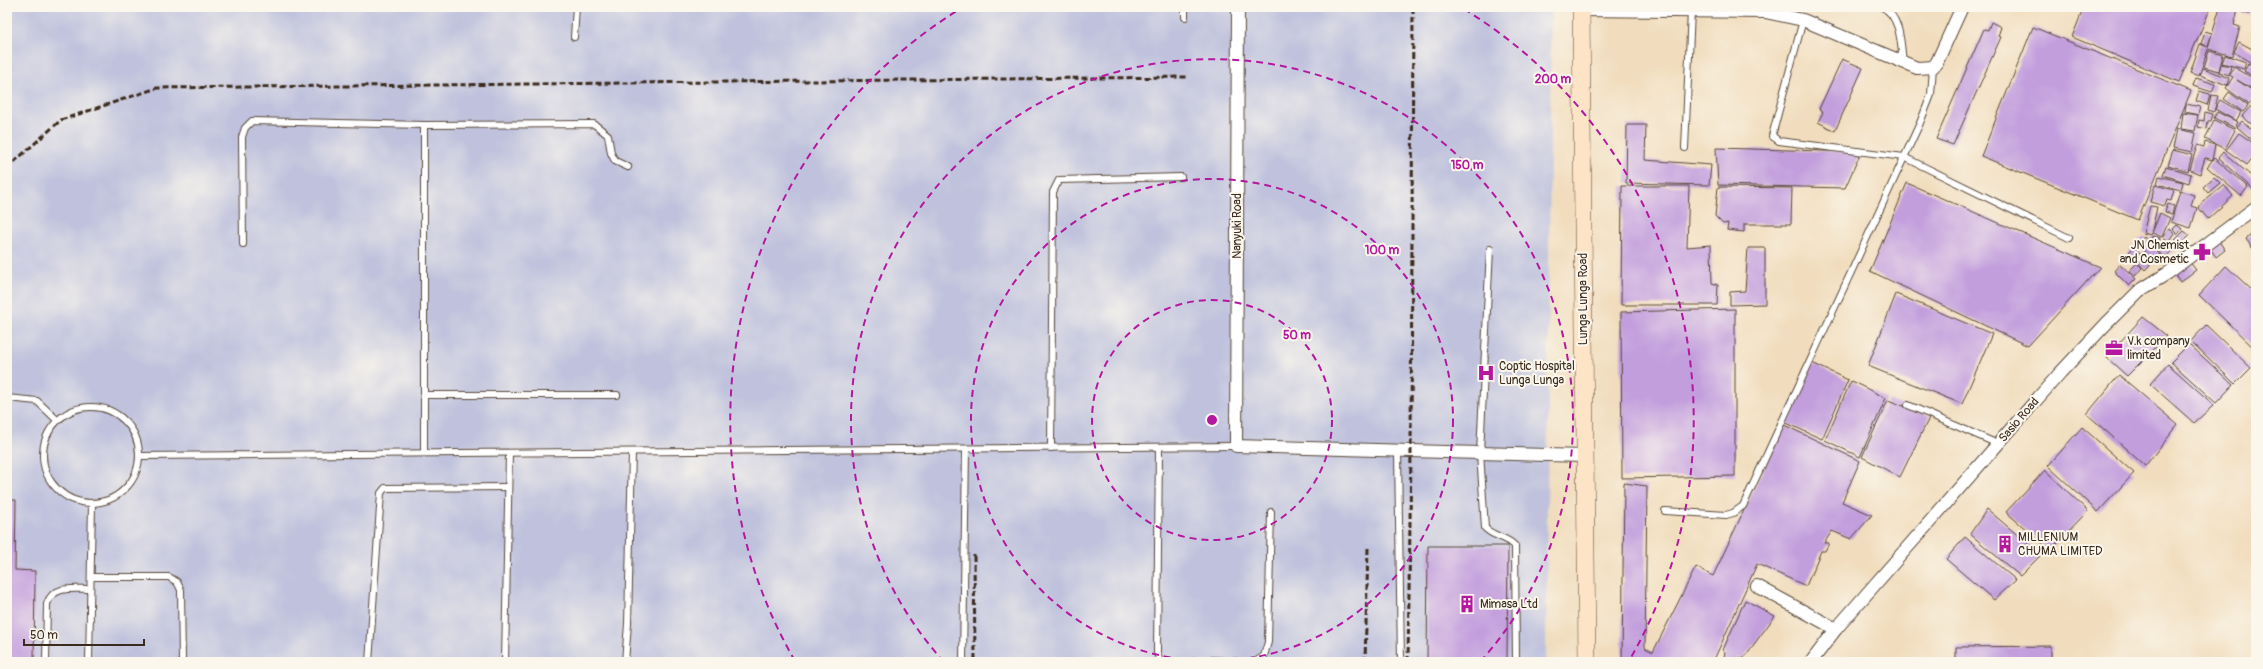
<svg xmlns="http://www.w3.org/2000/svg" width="2263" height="669" font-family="Pangolin,sans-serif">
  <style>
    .industrial { fill: #c0c2dd }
    .building { fill: #c29edd }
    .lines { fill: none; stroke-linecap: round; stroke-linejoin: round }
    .lane-casing { stroke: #564536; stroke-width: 8 }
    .street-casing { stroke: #564536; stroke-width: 14 }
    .secondary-casing { stroke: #564536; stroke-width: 18 }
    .lane { stroke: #fff; stroke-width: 6 }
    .street { stroke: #fff; stroke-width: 12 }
    .secondary { stroke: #fee4c6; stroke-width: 17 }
    .rail { stroke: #3b2a1e; stroke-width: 3; stroke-dasharray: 6 3; stroke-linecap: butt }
    .ring { fill: none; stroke: #b5179e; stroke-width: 2; stroke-dasharray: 7 5 }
    .labels { text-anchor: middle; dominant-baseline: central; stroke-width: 4; stroke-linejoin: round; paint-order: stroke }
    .street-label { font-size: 12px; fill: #3b2a1e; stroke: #fbf7ec }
    .poi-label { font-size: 12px; fill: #3b2a1e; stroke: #fbf7ec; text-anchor: start }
    .centre { fill: #b5179e; stroke: #fbf7ec; stroke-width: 2 }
    .ring-label { font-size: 12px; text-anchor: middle; font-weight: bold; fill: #b5179e; stroke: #fbf7ec; stroke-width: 4; stroke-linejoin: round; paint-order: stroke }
  </style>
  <rect width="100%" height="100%" fill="#fbf7ec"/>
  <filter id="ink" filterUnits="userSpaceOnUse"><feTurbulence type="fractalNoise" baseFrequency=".025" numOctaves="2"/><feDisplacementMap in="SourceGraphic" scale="8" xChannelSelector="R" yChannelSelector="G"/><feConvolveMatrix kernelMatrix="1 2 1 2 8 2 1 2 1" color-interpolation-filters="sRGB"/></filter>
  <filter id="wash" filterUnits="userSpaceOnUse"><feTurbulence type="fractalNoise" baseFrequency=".012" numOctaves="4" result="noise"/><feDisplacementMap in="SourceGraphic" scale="16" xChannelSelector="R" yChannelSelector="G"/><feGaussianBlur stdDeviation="0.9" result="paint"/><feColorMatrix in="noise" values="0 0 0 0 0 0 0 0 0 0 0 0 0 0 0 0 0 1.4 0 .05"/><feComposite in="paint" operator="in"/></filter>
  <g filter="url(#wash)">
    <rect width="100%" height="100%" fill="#f1ddbd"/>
    <!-- industrial -->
    <polygon class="industrial" points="7,7 1551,7 1546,662 7,662"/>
    <g id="blocks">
      <!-- building -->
      <g class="building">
        <polygon points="2084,7 2211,7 2179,82 2072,37"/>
        <polygon points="2220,7 2239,7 2234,25 2240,27 2232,56 2208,49 2199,76 2190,73 2200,44 2208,47"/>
        <polygon points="2240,7 2251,7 2249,14 2239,11"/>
        <polygon points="1991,22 2001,27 1998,36 2001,37 1953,145 1936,139 1984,29 1988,30"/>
        <polygon points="2033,27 2191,91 2138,220 1981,156"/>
        <polygon points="2205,31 2212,33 2208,46 2201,44"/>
        <polygon points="2239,42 2256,51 2256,65 2234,52"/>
        <polygon points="2209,51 2223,55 2219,71 2204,67"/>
        <polygon points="2225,55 2246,62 2244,69 2222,63"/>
        <polygon points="1842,59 1863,68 1835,131 1818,122 1823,112 1819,109"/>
        <polygon points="2249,63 2256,67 2256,78 2244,71"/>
        <polygon points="2221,64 2231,66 2229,75 2219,72"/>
        <polygon points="2234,67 2256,80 2256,91 2237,80 2256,93 2249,105 2226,88 2233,77 2229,75"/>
        <polygon points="2203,68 2229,78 2227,85 2200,75"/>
        <polygon points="2196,78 2215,84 2212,92 2193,86"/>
        <polygon points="2199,91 2210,94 2207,105 2196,101"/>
        <polygon points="2229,92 2248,106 2243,112 2224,99"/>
        <polygon points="2211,95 2218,96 2214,112 2208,110"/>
        <polygon points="2220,100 2241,112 2236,121 2215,109"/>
        <polygon points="2186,104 2200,107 2198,115 2185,112"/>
        <polygon points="2250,107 2256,112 2256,128 2242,116"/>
        <polygon points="2205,112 2213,114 2211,121 2208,121 2207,129 2198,127 2199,120 2204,121"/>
        <polygon points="2217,112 2238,122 2235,128 2214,118"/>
        <polygon points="2183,113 2198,115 2195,131 2181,129"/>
        <polygon points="2214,120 2235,130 2225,149 2205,139"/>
        <polygon points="2242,121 2256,133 2256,143 2237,127"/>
        <polygon points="1627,125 1646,125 1645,160 1711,165 1709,185 1626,183"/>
        <polygon points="2177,129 2196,133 2192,152 2173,148"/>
        <polygon points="2239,133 2256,145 2256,153 2247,165 2226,150"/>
        <polygon points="2205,142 2215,145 2212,160 2205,158 2200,174 2190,170 2197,145 2204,147"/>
        <polygon points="1716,148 1861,152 1845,188 1718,185"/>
        <polygon points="2173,150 2192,155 2188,171 2168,165"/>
        <polygon points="2223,152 2256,180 2254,190 2218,158"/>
        <polygon points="2214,158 2248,187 2241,196 2207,167"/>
        <polygon points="2166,166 2191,174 2189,183 2163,175"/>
        <polygon points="2159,176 2183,182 2181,190 2157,184"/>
        <polygon points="2214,177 2220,183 2208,193 2203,187"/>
        <polygon points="1907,183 2100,267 2028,346 1870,271"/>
        <polygon points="2155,185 2174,190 2171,201 2167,200 2165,206 2150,202"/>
        <polygon points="2224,185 2233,196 2208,219 2198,207"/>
        <polygon points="1622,186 1689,186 1687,247 1711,245 1712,283 1718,285 1717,305 1621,305"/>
        <polygon points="1718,187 1792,188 1791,224 1744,224 1744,232 1727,230 1728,223 1723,224 1715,216"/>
        <polygon points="2180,191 2194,195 2191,206 2197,208 2191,228 2171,222"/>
        <polygon points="2168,204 2174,206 2172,214 2165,212"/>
        <polygon points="2150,206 2157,207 2151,235 2143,233"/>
        <polygon points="2160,213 2170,218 2162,237 2152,233"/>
        <polygon points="2177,225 2182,229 2178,234 2173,229"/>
        <polygon points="2169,229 2175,233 2169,242 2163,238"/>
        <polygon points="2184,231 2189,235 2180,245 2175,240"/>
        <polygon points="2256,231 2256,253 2246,239"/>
        <polygon points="2144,236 2160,255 2152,261 2137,242"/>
        <polygon points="2152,236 2160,238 2159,244 2151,243"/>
        <polygon points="2172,240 2177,247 2164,258 2156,249 2163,243 2165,246"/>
        <polygon points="2218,240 2225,250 2216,257 2209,247"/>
        <polygon points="2134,247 2141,254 2135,260 2128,253"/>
        <polygon points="1748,248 1765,248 1765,304 1730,305 1730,292 1745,291"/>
        <polygon points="2145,255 2152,263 2145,270 2138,262"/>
        <polygon points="2189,261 2196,270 2180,282 2174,273"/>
        <polygon points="2137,263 2142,268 2135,276 2129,271"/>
        <polygon points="2120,264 2136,279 2129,286 2114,271"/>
        <polygon points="2226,266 2256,294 2256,350 2199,295"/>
        <polygon points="1896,294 1992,334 1962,404 1868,366"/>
        <polygon points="1735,309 1735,476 1622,478 1621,312"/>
        <polygon points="2143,317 2167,336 2127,376 2106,357"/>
        <polygon points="2206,325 2251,368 2235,384 2191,341"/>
        <polygon points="2189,344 2233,385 2216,403 2171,362"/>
        <polygon points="1810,362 1848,380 1822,439 1784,422"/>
        <polygon points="2168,364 2214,405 2194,423 2150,384"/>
        <polygon points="2119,375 2178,425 2145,466 2087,414"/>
        <polygon points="1851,381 1886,398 1860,457 1825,440"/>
        <polygon points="1888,400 1930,416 1900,477 1862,457"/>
        <polygon points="1784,425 1860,461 1842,502 1872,515 1851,539 1832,531 1824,543 1829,543 1825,551 1821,551 1806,586 1757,564 1713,662 1622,662 1624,483 1647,486 1645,648 1653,652 1696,567 1713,576"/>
        <polygon points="2082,427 2134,473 2098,512 2048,466"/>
        <polygon points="2045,470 2088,511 2050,550 2006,512"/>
        <polygon points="7,500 16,500 15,570 35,571 34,662 7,662"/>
        <polygon points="1987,509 2041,555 2020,576 1970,534"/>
        <polygon points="1965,537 2016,580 1994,600 1946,559"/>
        <polygon points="1428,546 1508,546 1507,662 1427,662"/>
        <polygon points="1745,600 1775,616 1743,659 1737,658 1735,662 1723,662 1725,652 1723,650"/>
        <polygon points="2051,646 2051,662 1956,662 1956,647"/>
      </g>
    </g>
  </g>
  <g filter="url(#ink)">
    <use href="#blocks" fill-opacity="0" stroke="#564536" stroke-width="1"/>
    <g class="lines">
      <!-- lane casing -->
      <g class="lane-casing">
        <g id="lane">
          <path d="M1882,7C1901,16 1901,45 1903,63"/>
          <polyline points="1185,17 1185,7"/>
          <polyline points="1803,20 1772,136 1779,141 1904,157 2069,238"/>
          <polyline points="574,37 576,7"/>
          <polyline points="1685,148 1691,10"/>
          <polyline points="243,244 242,137 245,128 252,121 424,125"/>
          <path d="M1490,249L1480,453L1485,528C1493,537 1506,536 1515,546L1516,662"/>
          <polyline points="424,395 617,395"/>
          <polyline points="7,398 37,401 57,420"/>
          <polyline points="1908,405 1998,444"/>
          <circle cx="91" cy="455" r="48"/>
          <polyline points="1159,447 1157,653 1160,662"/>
          <polyline points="1051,448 1053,192 1059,180 1181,177"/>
          <polyline points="1398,451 1401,662"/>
          <polyline points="424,453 424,125 594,124 608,135 611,153 615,161 628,167"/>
          <polyline points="139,456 1236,446"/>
          <polyline points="1665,511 1726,515 1733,513 1743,506 1920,123 1931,95 1933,67"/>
          <polyline points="91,577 169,577 177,582 181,590 182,662"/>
          <path d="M46,662L47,604C53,585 73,589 90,589"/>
          <polyline points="89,662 92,504"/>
          <polyline points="369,662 381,493 385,488 508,487"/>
          <polyline points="505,662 509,453"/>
          <polyline points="625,662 628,624 632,452"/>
          <polyline points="963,662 966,449"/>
          <polyline points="1191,662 1211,660 1242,662"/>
          <polyline points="1255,662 1264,656 1268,642 1271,512"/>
        </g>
      </g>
      <!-- street casing -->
      <g class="street-casing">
        <g id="street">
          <polyline points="1238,7 1236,446 1584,456"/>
          <polyline points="1581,10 1765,12 1803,20 1917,68 1933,67 1937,62 1962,7"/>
          <polyline points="1757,586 1836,629"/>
          <polyline points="1811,662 1836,629 2060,373 2106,324 2139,291 2168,273 2256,207"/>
        </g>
      </g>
      <!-- secondary casing -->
      <g class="secondary-casing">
        <polyline id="secondary" points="1581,7 1587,662"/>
      </g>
      <!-- lane -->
      <use href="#lane" class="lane"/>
      <!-- street -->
      <use href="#street" class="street"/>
      <!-- secondary -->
      <use href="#secondary" class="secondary"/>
      <!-- rail -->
      <g class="rail">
        <polyline points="7,168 61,120 157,88 1188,77"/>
        <polyline points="974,555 975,662"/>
        <polyline points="1365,662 1368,548"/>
        <polyline points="1408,662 1411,451 1413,7"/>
      </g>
    </g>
  </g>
  <!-- distance rings -->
  <g class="ring">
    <circle cx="1212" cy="420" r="120"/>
    <circle cx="1212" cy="420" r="241"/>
    <path d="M944 662A361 361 0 1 1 1480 662"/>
    <path d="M795 661A482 482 0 0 1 960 9M1464 9A482 482 0 0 1 1629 661"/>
  </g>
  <!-- icons -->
  <defs>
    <g id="pharmacy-bare" transform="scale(1.38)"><path d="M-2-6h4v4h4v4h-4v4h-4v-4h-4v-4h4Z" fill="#b5179e" stroke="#fbf7ec" stroke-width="2.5" paint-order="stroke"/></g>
    <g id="office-bare" transform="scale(1.38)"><path d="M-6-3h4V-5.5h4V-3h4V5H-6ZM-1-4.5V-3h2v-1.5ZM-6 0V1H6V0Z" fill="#b5179e" stroke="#fbf7ec" stroke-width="2.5" paint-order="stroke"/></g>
    <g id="hospital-bare" transform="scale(1.38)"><path d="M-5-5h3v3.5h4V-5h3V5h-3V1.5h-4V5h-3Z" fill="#b5179e" stroke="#fbf7ec" stroke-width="2.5" paint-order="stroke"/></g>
    <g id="building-bare" transform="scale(1.38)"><path d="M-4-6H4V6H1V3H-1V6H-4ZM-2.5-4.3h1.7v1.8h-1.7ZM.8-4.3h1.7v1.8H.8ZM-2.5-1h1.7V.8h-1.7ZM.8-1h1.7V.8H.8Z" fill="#b5179e" stroke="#fbf7ec" stroke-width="2.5" paint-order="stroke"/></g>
  </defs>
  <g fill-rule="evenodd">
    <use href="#pharmacy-bare" x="2202" y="252"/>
    <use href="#office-bare" x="2114" y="348"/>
    <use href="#hospital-bare" x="1486" y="373"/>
    <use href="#building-bare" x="2005" y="544"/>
    <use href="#building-bare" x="1467" y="604"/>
  </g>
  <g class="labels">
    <!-- street labels -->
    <g class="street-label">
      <text transform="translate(1237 226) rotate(-90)">Nanyuki Road</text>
      <text transform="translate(1583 299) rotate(-90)">Lunga Lunga Road</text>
      <text transform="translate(2019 420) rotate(-49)">Sasio Road</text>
    </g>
    <!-- poi labels -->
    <g class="poi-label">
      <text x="2189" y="245" text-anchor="end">JN Chemist<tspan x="2189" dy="14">and Cosmetic</tspan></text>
      <text x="2127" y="341">V.k company<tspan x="2127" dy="14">limited</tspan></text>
      <text x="1499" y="366">Coptic Hospital<tspan x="1499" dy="14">Lunga Lunga</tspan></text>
      <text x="2018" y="537">MILLENIUM<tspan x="2018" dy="14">CHUMA LIMITED</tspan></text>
      <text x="1480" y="604">Mimasa Ltd</text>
    </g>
  </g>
  <circle cx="1212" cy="420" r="6" class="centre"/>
  <g class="ring-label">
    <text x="1553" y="83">200 m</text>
    <text x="1467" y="169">150 m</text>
    <text x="1382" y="254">100 m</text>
    <text x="1297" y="339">50 m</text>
  </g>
  <!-- margin -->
  <rect width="2263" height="669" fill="none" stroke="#fbf7ec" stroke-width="24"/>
  <!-- scale -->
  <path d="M24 639v6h120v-6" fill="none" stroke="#3b2a1e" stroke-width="2"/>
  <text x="30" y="639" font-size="12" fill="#3b2a1e" stroke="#fbf7ec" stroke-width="3" paint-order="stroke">50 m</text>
</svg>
